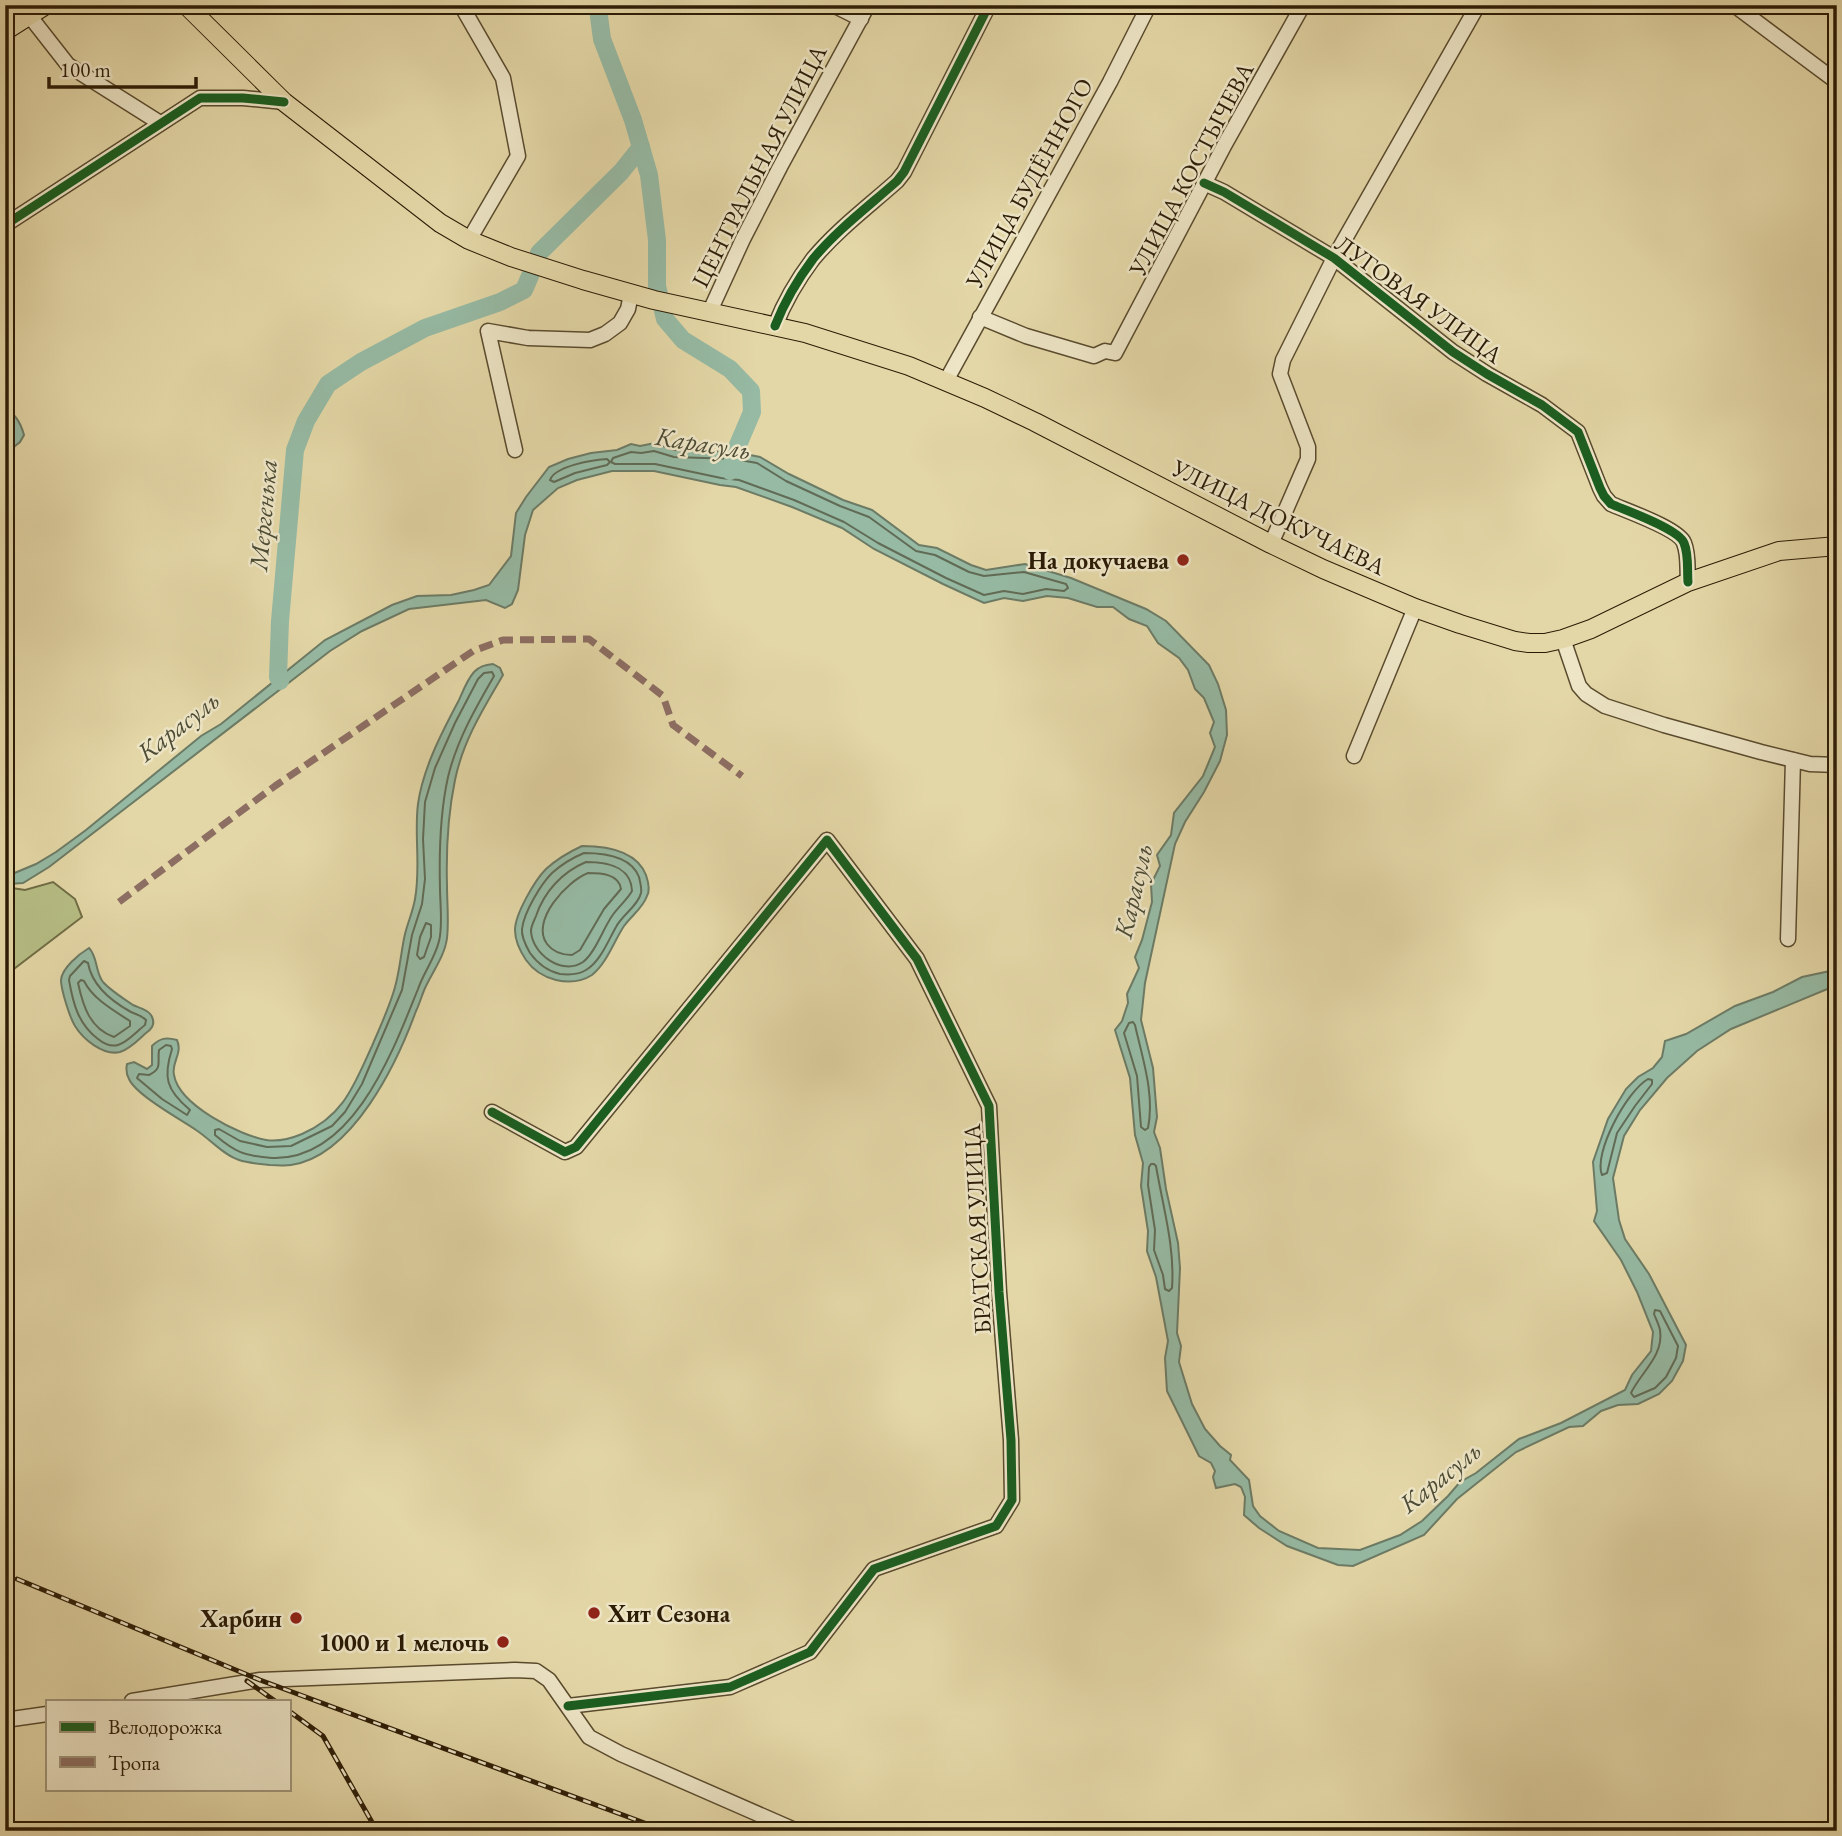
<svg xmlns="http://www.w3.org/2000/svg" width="1842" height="1836" font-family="'EB Garamond',serif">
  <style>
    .green { fill: #b6be85; stroke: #716d46; stroke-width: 2 }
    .water { fill: #96baa4; stroke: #6c7b65; stroke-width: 2 }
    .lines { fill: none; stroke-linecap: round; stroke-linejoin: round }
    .shore { stroke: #616b55; stroke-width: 2 }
    .river { stroke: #96baa4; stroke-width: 18 }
    .minor-casing { stroke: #5a4b2e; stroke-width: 17 }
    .major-casing { stroke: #2c1c06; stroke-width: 20 }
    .minor { stroke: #ede5c6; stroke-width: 14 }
    .major { stroke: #e4d7a7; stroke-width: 18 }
    .rail-casing { stroke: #2c1c06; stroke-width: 5 }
    .rail { stroke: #ede5c6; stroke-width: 2.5; stroke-dasharray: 8; stroke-linecap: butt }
    .quiet { stroke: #8d6e63; stroke-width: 7; stroke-dasharray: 14 7; stroke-linecap: butt }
    .cycleway-casing { stroke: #ede5c6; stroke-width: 13 }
    .cycleway { stroke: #1b5e20; stroke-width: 9 }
    .poi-dot { fill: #8f2418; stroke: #ede5c6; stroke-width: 2.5 }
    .labels { text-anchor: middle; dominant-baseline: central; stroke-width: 5; stroke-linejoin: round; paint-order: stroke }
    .street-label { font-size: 24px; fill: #2c1c06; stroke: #ede5c6 }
    .poi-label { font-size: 24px; font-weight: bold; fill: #2c1c06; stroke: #ede5c6; text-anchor: end }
    .water-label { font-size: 26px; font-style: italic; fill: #4c4b35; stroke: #ede5c6 }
  </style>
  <rect width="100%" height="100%" fill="#e4d7a7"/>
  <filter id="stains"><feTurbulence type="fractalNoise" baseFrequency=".00286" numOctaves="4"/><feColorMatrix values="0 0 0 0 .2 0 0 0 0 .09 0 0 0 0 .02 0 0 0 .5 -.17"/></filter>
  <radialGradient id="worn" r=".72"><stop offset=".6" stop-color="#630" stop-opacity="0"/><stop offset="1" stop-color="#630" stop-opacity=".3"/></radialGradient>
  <!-- green -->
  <polygon class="green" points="53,882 75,899 82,917 6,975 5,886 8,884 12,888 25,890"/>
  <!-- water -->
  <g class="water">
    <path d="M5,409C15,413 21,424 24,435L20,442L5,454Z"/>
    <polygon points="655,443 674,450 735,452 760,457 789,474 843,500 872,510 919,545 937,548 971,565 986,570 1025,564 1071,578 1146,609 1166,621 1209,665 1218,684 1226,710 1227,735 1220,761 1204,792 1185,822 1175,844 1145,983 1141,1020 1153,1068 1157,1117 1154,1132 1160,1148 1166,1189 1178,1243 1180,1268 1177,1333 1181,1346 1179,1362 1192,1404 1205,1429 1220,1446 1231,1455 1230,1460 1249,1480 1253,1506 1260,1516 1279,1531 1318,1548 1360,1550 1400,1535 1422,1521 1448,1496 1460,1482 1476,1473 1519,1439 1561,1423 1625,1390 1632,1375 1651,1351 1653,1332 1637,1292 1621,1260 1594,1221 1597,1211 1593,1162 1608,1119 1626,1089 1638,1077 1653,1068 1662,1057 1665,1041 1686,1034 1735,1006 1773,992 1802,977 1830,971 1837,967 1837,985 1731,1029 1697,1051 1667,1078 1640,1110 1624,1136 1613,1178 1619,1220 1625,1239 1649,1274 1686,1345 1683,1361 1672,1381 1659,1394 1638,1404 1618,1405 1601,1411 1583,1426 1569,1427 1516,1452 1457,1499 1424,1535 1353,1566 1338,1565 1287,1546 1259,1528 1244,1515 1245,1497 1241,1487 1235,1484 1216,1488 1213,1477 1215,1471 1211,1463 1199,1456 1167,1391 1165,1358 1168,1341 1156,1277 1147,1251 1148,1231 1141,1186 1143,1163 1135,1135 1130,1078 1115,1030 1122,1021 1128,1003 1127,994 1139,968 1135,957 1142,940 1152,902 1151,884 1160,866 1157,855 1171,835 1174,813 1203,776 1215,747 1210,733 1214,722 1204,698 1195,689 1188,670 1179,658 1158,643 1147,626 1129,619 1113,607 1097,607 1068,598 1047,596 1023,601 1004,598 984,603 943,584 874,549 842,528 792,507 736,487 720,485 654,471 612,471 577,480 558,488 533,510 525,535 518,590 512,604 505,608 486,600 409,609 362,631 330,651 49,867 23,883 8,884 5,886 5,877 36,864 56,852 86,830 201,736 221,724 325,640 392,605 417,596 451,595 474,590 489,585 511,556 516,513 526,497 549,467 568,459 591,453 617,450 631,444 640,446"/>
    <path d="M493,664L500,668L503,675C483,709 463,741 455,780C448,814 446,850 447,885C447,902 449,921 447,938C445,955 433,971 426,986C422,994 420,1003 416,1011C397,1063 353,1156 291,1165C284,1166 277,1165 270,1165C260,1164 248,1163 239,1160C223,1155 210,1139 196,1130C180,1119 136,1095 129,1079C126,1074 126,1069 127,1064L134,1062L147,1069L152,1065V1046C160,1038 166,1037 177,1040C183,1054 171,1062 174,1075C179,1105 239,1135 266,1140C278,1142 290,1139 302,1134C344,1116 354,1085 372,1046C380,1027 390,1006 395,987C400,970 401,951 405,934C408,922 413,911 415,899C421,867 414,835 418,804C423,768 442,732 459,700C463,691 467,680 474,672C480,666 485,665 493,664Z"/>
    <path d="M582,846C606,846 636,850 646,875C648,881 650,891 647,896C643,908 631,916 624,926C614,941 607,963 592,975C581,982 569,983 556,980C544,977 533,970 526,960C520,951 515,941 515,930C515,914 535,880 546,869C557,859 569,852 582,846Z"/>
    <path d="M89,948C98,957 95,972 103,982C111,991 123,998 133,1005C139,1008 147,1009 151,1015C156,1023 152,1029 146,1033C138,1040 130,1049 120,1052C103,1056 83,1039 75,1026C70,1018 61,990 61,980C62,968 79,954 89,948Z"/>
  </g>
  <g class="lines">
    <!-- shore -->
    <g class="shore">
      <polygon points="654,451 674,457 734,459 757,463 786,481 840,506 869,517 916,551 935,555 969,572 984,576 1024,572 1066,584 1068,588 1064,591 1046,589 1023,594 1004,591 984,595 946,578 878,543 844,522 794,500 739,480 721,478 655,464 615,464 611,462 613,458 631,452 641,453"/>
      <path d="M607,459L610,462L607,465L575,473L554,482L550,480C555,466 592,460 607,459Z"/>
      <path d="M492,672L494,676C475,709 457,740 448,777C440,813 439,851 440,888C440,903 443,926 439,941C435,958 424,972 418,989C393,1051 353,1161 272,1158C244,1156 235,1152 215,1135V1130L219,1129L240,1141L267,1147L291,1146L332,1126L345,1112L362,1084L402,990L412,935L422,904L425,879L423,839L425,802L435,768L455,723L478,679L484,673Z"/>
      <path d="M584,853C603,853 631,856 639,877C640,882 642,888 641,893C638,906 622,915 616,927C608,941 600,962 586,970C578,975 569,975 560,974C547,971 538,964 530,953C526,946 521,937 522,929C524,912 541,884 552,873C562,864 572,858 584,853Z"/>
      <path d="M586,862C607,862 631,866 632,891C627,900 618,907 612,916C603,929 595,953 583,962C562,976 532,954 531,931C531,926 534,921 536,916C544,892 562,872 586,862Z"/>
      <path d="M588,873C601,873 619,874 621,889L604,909L580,950L572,955C562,955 553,952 547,944C530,921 567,881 588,873Z"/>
      <polygon points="426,923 431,925 431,937 424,957 420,959 417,955 420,937"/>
      <path d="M84,961L88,963C92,986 111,1001 131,1012C137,1015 141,1015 146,1020L145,1025C137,1031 128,1042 118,1045C111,1047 103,1043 98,1039C78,1024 73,1003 69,980L70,976Z"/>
      <path d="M81,980L84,981C93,999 113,1010 130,1021V1026L114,1037C90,1029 83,1006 78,983Z"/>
      <path d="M1133,1022L1135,1025C1142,1057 1155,1094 1148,1128L1145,1130L1141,1127L1137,1076L1124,1033L1129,1023Z"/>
      <path d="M166,1045L171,1046L172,1049C163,1077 166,1090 190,1110L187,1115L162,1099L137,1078L139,1074L149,1075C163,1068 157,1063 159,1050Z"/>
      <path d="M1648,1079L1652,1080V1084L1635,1106L1617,1133L1607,1173L1602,1175C1593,1153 1627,1091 1648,1079Z"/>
      <path d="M1151,1164H1154L1156,1166C1163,1207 1175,1247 1172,1288L1169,1291L1165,1289L1163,1275L1154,1250L1155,1230L1148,1185L1149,1167Z"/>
      <path d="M1655,1310L1660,1311L1678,1346L1676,1358L1666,1377L1655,1388L1634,1397L1631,1393C1641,1372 1664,1356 1660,1330C1659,1325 1656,1319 1654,1314Z"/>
    </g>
    <!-- river -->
    <g class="river">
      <polyline points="600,5 598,9 602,39 633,120 649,175 657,240 657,286 665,319 683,340 730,369 751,391 752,412 735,452 730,471"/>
      <polyline points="537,260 539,253 621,172 641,147"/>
      <polyline points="280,681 278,677 280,621 295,450 306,421 328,384 361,362 425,328 500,302 524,290 530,276"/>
    </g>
    <!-- minor casing -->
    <g class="minor-casing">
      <g id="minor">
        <polyline points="21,5 68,65 160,123"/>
        <polyline points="461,5 503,78 518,156 469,240"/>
        <polyline points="833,5 861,19"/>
        <polyline points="1734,5 1837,82"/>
        <path d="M1204,183L1224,192L1334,258L1453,352L1487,374L1542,405L1578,432L1600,488L1604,496L1611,504C1627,511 1679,529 1684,543C1689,555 1687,570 1688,582"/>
        <polyline points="5,225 200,98 243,98 284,102"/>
        <polyline points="710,311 743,239 780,167 868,5"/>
        <polyline points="980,317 1026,336 1094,356 1105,351 1115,353 1225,144 1303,5"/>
        <path d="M775,326C784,303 798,279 813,259C837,230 869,206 897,181L904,172L989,5"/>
        <polyline points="946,381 1110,82 1149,5"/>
        <polyline points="515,450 488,331 528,338 590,340 605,334 620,323 628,309 631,294"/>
        <polyline points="1271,544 1308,459 1308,447 1280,374 1283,360 1334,258 1478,5"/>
        <polyline points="1563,639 1579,686 1586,694 1605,706 1664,725 1761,752 1810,764 1837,765"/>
        <polyline points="1354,756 1415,608"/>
        <polyline points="1788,939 1793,760"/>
        <polyline points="492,1112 565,1152 576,1147 827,840 917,959 989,1106 999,1292 1011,1440 1012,1500 996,1526 874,1569 810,1652 730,1687 568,1706"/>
        <polyline points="132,1701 260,1680 515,1670 536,1671 549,1680 589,1737 621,1754 797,1831"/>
        <polyline points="5,1720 47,1714"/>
      </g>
    </g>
    <!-- major casing -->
    <g class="major-casing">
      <g id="major">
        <polyline points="186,5 284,102 440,223 469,240 511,257 583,280 654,300 805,333 909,366 985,398 1035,422 1271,544 1323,569 1415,608 1460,624 1515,641 1529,643 1545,643 1563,639 1591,629 1688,582 1779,551 1837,546"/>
        <polyline points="5,31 46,5"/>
      </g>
    </g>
    <!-- minor -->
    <use href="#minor" class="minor"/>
    <!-- major -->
    <use href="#major" class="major"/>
    <!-- rail casing -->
    <g class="rail-casing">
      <g id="rail">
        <polyline points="17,1579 260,1680 666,1831"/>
        <polyline points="247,1681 275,1701"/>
        <polyline points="289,1711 323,1736 377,1831"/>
      </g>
    </g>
    <!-- rail -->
    <use href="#rail" class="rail"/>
    <!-- quiet -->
    <polyline class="quiet" points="119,902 275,786 473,651 503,640 589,639 663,696 673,725 742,776"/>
    <!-- cycleway casing -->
    <g class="cycleway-casing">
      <g id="cycleway">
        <path d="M1204,183L1224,192L1334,258L1453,352L1487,374L1542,405L1578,432L1600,488L1604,496L1611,504C1627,511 1679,529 1684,543C1689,555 1687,570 1688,582"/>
        <polyline points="5,225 200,98 243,98 284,102"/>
        <path d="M775,326C784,303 798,279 813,259C837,230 869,206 897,181L904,172L989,5"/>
        <polyline points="492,1112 565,1152 576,1147 827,840 917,959 989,1106 999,1292 1011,1440 1012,1500 996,1526 874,1569 810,1652 730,1687 568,1706"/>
      </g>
    </g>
    <!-- cycleway -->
    <use href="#cycleway" class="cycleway"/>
  </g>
  <!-- markers -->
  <g class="poi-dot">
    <circle cx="1183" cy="560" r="7"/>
    <circle cx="594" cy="1613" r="7"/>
    <circle cx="296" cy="1618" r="7"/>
    <circle cx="503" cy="1642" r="7"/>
  </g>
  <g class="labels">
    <!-- street labels -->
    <g class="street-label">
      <text transform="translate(759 166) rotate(-63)">ЦЕНТРАЛЬНАЯ УЛИЦА</text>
      <text transform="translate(1191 169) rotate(-62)">УЛИЦА КОСТЫЧЕВА</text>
      <text transform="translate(1029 183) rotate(-61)">УЛИЦА БУДЁННОГО</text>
      <text transform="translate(1419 299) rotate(36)">ЛУГОВАЯ УЛИЦА</text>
      <text transform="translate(1279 517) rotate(26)">УЛИЦА ДОКУЧАЕВА</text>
      <text transform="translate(977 1229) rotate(-93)">БРАТСКАЯ УЛИЦА</text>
    </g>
    <!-- poi labels -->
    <g class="poi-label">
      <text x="1169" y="560">На докучаева</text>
      <text x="608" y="1613" text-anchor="start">Хит Сезона</text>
      <text x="282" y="1618">Харбин</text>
      <text x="489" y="1642">1000 и 1 мелочь</text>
    </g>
    <!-- water labels -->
    <g class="water-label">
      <text transform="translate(703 443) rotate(9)">Карасуль</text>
      <text transform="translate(263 515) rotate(-85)">Мергенька</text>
      <text transform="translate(178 726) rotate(-38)">Карасуль</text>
      <text transform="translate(1133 891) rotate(-77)">Карасуль</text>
      <text transform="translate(1440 1477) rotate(-39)">Карасуль</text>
    </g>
  </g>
  <!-- margin -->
  <rect width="1842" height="1836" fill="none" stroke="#e4d7a7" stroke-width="28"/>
  <rect x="7" y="7" width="1828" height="1822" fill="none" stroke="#2c1c06" stroke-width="3.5"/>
  <rect x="14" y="14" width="1814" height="1808" fill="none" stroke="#2c1c06" stroke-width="2"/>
  <!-- legend -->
  <rect x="46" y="1700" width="245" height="91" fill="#ede5c6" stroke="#a09579" stroke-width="2"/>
  <rect x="60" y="1722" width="35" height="10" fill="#1b5e20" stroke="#a09579" stroke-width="2"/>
  <text x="108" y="1734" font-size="21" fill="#2c1c06">Велодорожка</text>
  <rect x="60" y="1757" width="35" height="10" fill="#8d6e63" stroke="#a09579" stroke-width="2"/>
  <text x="108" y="1770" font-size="21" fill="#2c1c06">Тропа</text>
  <!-- scale -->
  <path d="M49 77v10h147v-10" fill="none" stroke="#2c1c06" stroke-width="3.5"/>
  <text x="60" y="77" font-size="21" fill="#2c1c06" stroke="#ede5c6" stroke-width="5" paint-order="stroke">100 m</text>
  <rect width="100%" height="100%" filter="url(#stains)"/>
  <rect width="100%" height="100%" fill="url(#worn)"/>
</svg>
